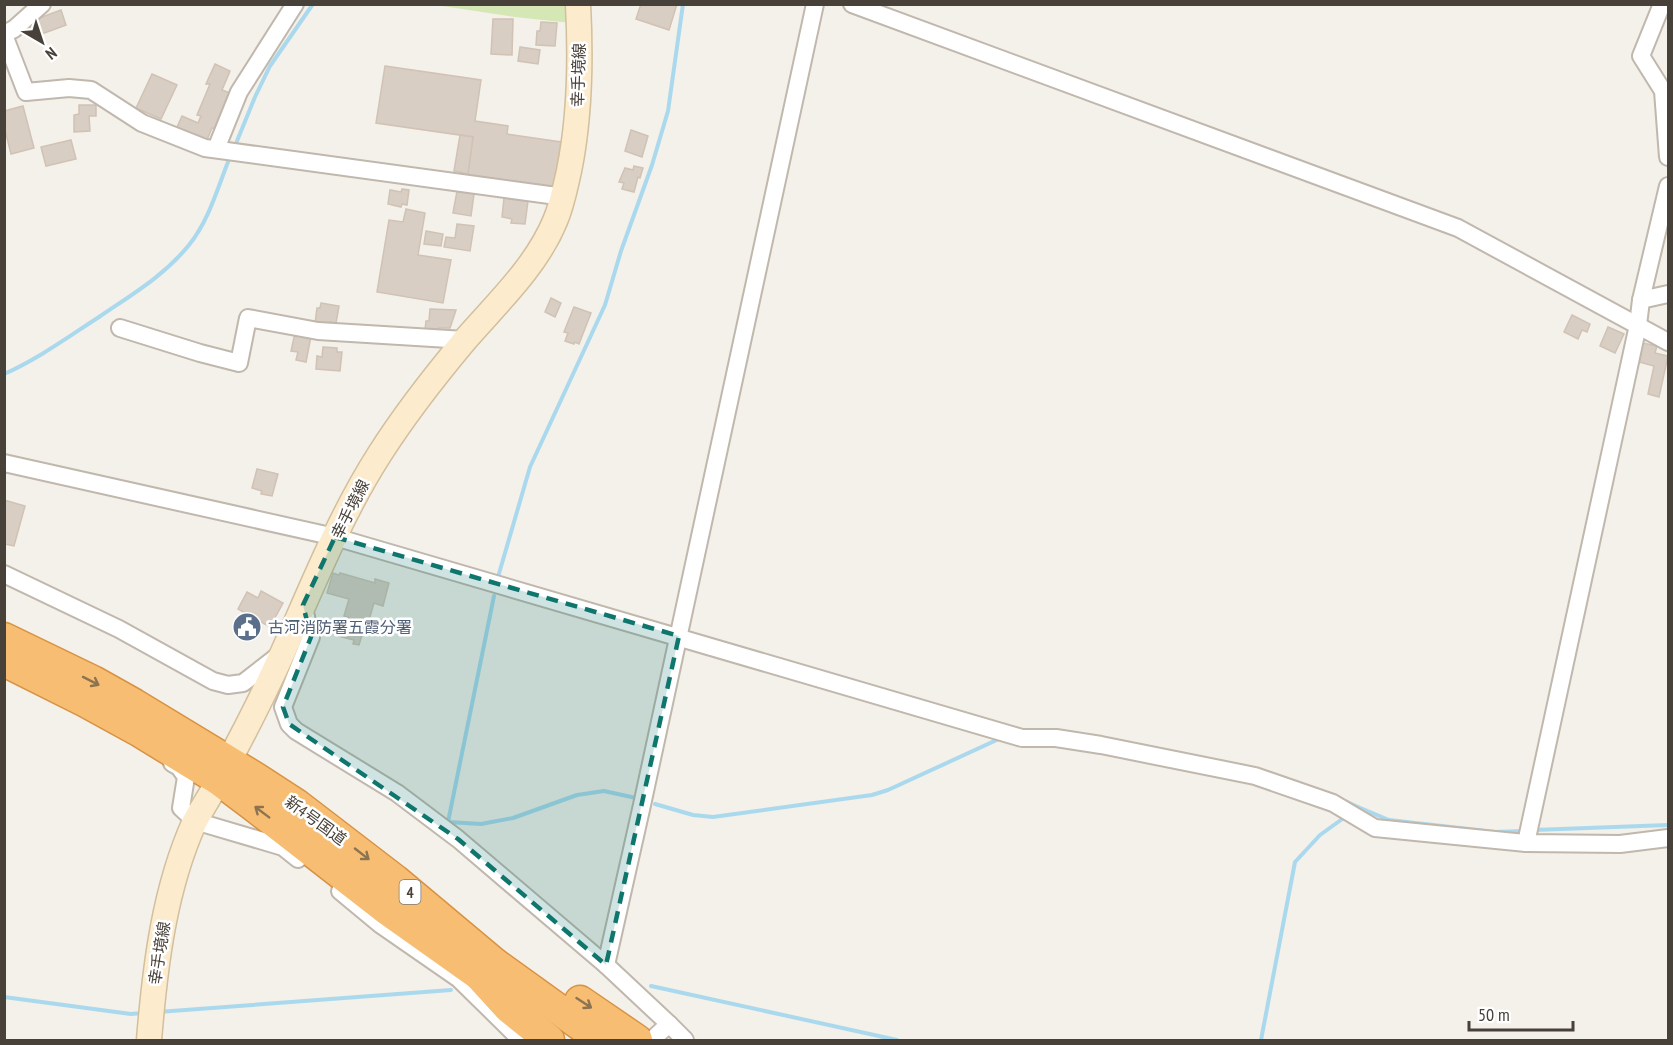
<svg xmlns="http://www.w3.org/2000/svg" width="1673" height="1045" font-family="'PT Sans Narrow','Noto Sans JP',sans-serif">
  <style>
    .green { fill: #d5e7b5 }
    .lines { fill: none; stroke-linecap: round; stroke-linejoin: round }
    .stream { stroke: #aad9ee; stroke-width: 4 }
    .building { fill: #d9cec3; stroke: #d0c2b4; stroke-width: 1.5 }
    .street-casing { stroke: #c0b7ad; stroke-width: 20 }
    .secondary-casing { stroke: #d2bf9c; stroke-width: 27 }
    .highway-casing { stroke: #d79242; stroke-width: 33 }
    .street { stroke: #fff; stroke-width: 16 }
    .secondary { stroke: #fceccd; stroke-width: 24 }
    .highway { stroke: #f7be73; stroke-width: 30 }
    .oneway { stroke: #8e7350 }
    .marked { fill: #0f766e; fill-opacity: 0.2; stroke: #0f766e; stroke-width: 4.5; stroke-dasharray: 12 8; stroke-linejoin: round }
    .labels { text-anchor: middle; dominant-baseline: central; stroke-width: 5; stroke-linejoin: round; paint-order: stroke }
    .shield { fill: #fff; stroke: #7f7a74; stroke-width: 1.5 }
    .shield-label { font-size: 15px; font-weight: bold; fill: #484139 }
    .street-label { font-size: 16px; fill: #484139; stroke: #fff }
    .service-label { font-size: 16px; fill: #4e5e75; stroke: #fff; text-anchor: start }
  </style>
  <rect width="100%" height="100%" fill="#f4f0ea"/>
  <!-- green -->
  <polygon class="green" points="436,5 569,5 571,23 515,17"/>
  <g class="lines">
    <!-- stream -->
    <g class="stream">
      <polyline points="237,141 255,97 270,66 313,4"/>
      <path d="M4,374C38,359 68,337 99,317C131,295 164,276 189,245C208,222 217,190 228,162"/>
      <polyline points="498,577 530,467 605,305 621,251 652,165 668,111 683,4"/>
      <polyline points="494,596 448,822 481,824 513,818 577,795 604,791 636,798"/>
      <polyline points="1345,801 1358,807"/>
      <polyline points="655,804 693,815 713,817 872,795 888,790 1001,738"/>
      <polyline points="1353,810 1358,807 1389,820 1495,832 1524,831"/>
      <polyline points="1534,830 1668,825"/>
      <polyline points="651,986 897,1040"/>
      <polyline points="4,997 131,1014 142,1013"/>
      <polyline points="158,1012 451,990"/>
      <polyline points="1261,1040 1295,862 1320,835 1345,817"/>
    </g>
  </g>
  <!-- building -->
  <g class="building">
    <polygon points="641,4 677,4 669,30 636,19"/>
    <polygon points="61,10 66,25 39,35 34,20"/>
    <polygon points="493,19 513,19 512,55 491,54"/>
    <polygon points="541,22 557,23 555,46 536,45 537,31 540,31"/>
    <polygon points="520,47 540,50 538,64 518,61"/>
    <polygon points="215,64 230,71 222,90 230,93 215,129 212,128 207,140 177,127 182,116 198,123 201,116 197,115 210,84 206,84"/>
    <polygon points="385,66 481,80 475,121 508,126 507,134 561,142 553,190 467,178 473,137 376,123"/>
    <polygon points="152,74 177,85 161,119 136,108"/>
    <polygon points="79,105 96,105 96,116 89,116 90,131 74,132 74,115 79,114"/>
    <polygon points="23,106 34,148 11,154 4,126 4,111"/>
    <polygon points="631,130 648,136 642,157 625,151"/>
    <polygon points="460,135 473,137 468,174 454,171"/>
    <polygon points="71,140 76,159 46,166 41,147"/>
    <polygon points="634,166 643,168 640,178 638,177 634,192 622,189 624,183 619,182 625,168 633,170"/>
    <polygon points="402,189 409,190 407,205 402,204 401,207 388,204 390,190 401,192"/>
    <polygon points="457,191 474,194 471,216 453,213"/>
    <polygon points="504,198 528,201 525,224 511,223 512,219 502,217"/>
    <polygon points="406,209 425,213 418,255 451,260 443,303 377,292 389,220 403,222"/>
    <polygon points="457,224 474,226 470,251 444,247 446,237 455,238"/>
    <polygon points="426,231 443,234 441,246 424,244"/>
    <polygon points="551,298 561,303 555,317 545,312"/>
    <polygon points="321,303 339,306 336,323 330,322 329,325 315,323 317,308 320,308"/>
    <polygon points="574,307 591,313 579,344 575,342 574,344 565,341 568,333 564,332"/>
    <polygon points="430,309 456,310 450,328 439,328 439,331 425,330 426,321 429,321"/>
    <polygon points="1572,315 1590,324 1587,332 1582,330 1578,339 1564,332"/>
    <polygon points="1608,327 1624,334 1615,353 1600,346"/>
    <polygon points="295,333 311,336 306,362 296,360 298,352 291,351"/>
    <polygon points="1643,343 1657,346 1655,353 1668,356 1659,397 1648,394 1654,366 1639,362"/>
    <polygon points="323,347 337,348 337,352 342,352 340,371 316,369 317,356 322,357"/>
    <polygon points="257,469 278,474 272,496 261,494 262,491 252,488"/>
    <polygon points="4,500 25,506 14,546 4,544"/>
    <polygon points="333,573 339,575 340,573 375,583 375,579 389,583 383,606 374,603 366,630 361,628 359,635 362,635 359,645 353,644 354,640 338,636 340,628 345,628 348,617 344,616 349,599 327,593"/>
    <polygon points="261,591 283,603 270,627 238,609 247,592 258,598"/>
  </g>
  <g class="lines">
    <!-- street casing -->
    <g class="street-casing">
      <g id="street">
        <polyline points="852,4 1458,228 1668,342"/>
        <polyline points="1662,4 1641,56 1663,91 1668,157"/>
        <polyline points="4,34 14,29 42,4"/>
        <polyline points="4,35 26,92 69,88 91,90 142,123 205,148 564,197"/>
        <polyline points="216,149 239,92 295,4"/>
        <polyline points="1641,300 1668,294"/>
        <polyline points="120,328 200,353 239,363 248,318 318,331 465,340"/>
        <polyline points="4,463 335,537 1022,738 1056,738 1101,745 1255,776 1333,803 1375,828 1526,843 1620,844 1668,838"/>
        <polyline points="4,574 119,629 213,681 228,685 243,683 279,655"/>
        <polyline points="303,605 311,637 283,707 289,724 296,731 397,793 458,839 606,965 669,1024 656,1036"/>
        <polyline points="172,763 179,767 186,777 181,808 195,821 283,847 298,859"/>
        <polyline points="1526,843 1638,325 1641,300 1668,186"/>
        <polyline points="340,891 381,925 459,979 521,1040"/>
        <polyline points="606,965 642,805 815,4"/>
        <polyline points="669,1024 685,1040"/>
      </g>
    </g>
    <!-- secondary casing -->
    <g class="secondary-casing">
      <path id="secondary" d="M149,1040C155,967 164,889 195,821C202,808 211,795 218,781C241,739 263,696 283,652C312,587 340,516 379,455C405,414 434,377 465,340C497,303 536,267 555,221C562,205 565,188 569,171C580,117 581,60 578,4"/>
    </g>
    <!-- highway casing -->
    <g class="highway-casing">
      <g id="highway">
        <polyline points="4,638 93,681 134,704 256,778 296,804 395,880 494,963 601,1040"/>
        <polyline points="4,661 86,702 137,730 219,780 251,804 386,909 479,975"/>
        <polyline points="477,973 509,1008 549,1040"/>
        <polyline points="580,1001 637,1040"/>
      </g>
    </g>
    <!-- street -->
    <use href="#street" class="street"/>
    <!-- secondary -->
    <use href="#secondary" class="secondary"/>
    <!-- highway -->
    <use href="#highway" class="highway"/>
  </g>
  <!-- one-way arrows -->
  <defs><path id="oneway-shaft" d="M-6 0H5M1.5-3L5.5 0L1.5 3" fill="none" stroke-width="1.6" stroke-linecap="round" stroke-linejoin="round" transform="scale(1.5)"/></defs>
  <g class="oneway">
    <use href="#oneway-shaft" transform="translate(91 681) rotate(27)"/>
    <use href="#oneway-shaft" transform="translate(262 812) rotate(-143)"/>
    <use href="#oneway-shaft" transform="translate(362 854) rotate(38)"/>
    <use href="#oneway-shaft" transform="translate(584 1003) rotate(33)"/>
  </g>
  <!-- marked area -->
  <path class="marked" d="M335,537L679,636L606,965L458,839L289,724L283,707L311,637L303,605Z"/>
  <!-- icons -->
  <defs>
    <g id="civic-disc" transform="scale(1.5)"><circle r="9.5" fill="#5c6f8a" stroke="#fff"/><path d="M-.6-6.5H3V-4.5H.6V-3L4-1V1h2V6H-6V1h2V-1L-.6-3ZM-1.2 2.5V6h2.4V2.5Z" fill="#fff"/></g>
  </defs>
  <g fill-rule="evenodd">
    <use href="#civic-disc" x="247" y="627"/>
  </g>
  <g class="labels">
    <!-- shield labels -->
    <rect class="shield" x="399.5" y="880" width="21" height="24" rx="4.5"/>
    <g class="shield-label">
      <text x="410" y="892">4</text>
    </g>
    <!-- street labels -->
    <g class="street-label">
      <text transform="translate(578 75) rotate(-88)">幸手境線</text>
      <text transform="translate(350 509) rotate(-63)">幸手境線</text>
      <text transform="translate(316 820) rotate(36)">新4号国道</text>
      <text transform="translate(159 953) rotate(-81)">幸手境線</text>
    </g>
    <!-- service labels -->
    <g class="service-label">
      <text x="268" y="627">古河消防署五霞分署</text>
    </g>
  </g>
  <!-- border -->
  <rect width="1673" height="1045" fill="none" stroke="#484139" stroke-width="12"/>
  <!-- north arrow -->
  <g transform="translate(42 42) rotate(141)" stroke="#ffffff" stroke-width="4.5" paint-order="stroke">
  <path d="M0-4.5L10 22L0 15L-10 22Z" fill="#484139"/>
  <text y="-9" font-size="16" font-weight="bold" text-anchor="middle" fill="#484139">N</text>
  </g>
  <!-- scale -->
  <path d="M1469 1021v9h104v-9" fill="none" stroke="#484139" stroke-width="3"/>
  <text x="1478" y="1021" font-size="18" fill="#484139" stroke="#ffffff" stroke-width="4.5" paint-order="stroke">50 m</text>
</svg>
